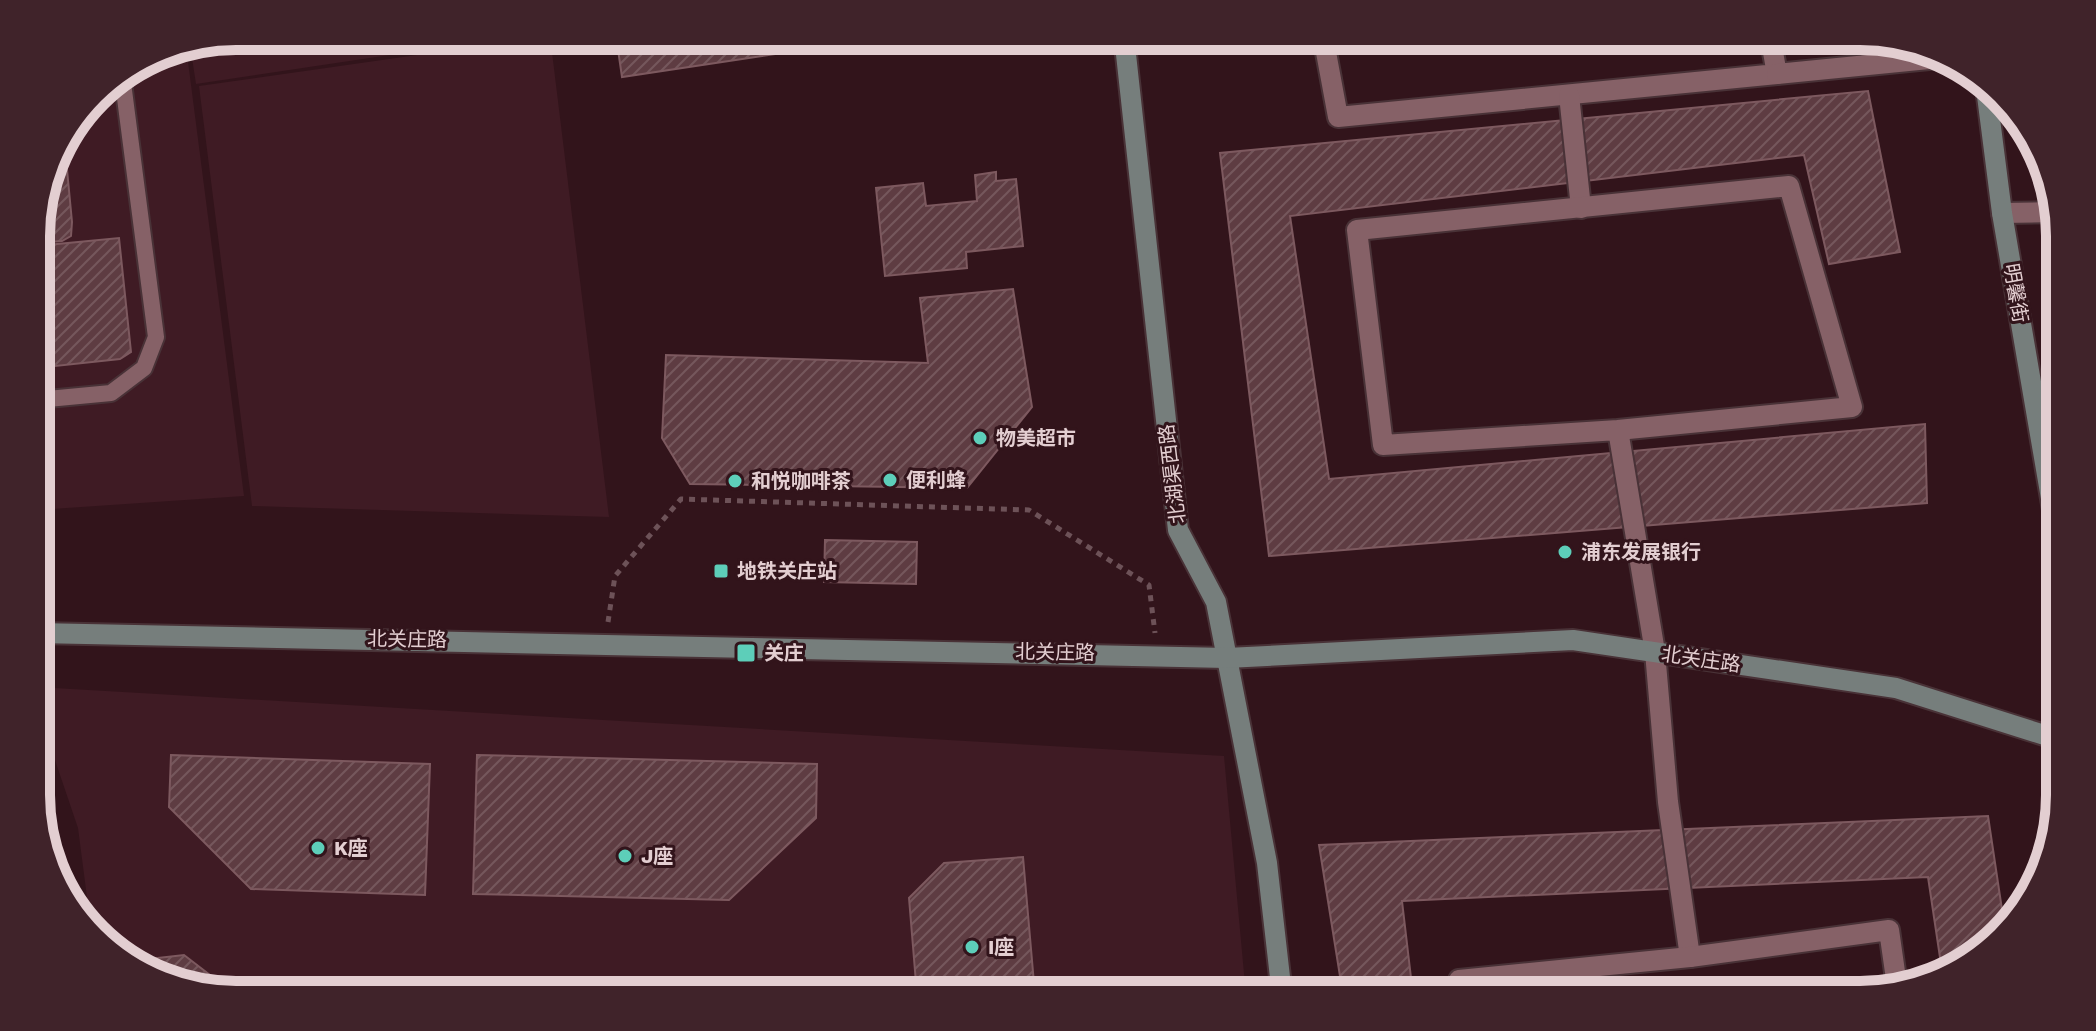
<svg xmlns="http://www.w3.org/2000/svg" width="2096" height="1031" font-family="'Work Sans','Noto Sans SC',sans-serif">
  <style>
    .built { fill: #3f1b24 }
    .pitch { fill: #63132c }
    .building { fill: url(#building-hatch); stroke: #7d595f; stroke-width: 2 }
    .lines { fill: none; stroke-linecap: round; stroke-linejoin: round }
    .lane-casing { stroke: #493237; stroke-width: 20 }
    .street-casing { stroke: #493237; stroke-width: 24 }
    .secondary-casing { stroke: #493237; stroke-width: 24 }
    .path { stroke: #6d5258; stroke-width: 5; stroke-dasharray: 6 6; stroke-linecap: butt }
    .lane { stroke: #866167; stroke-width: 16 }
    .street { stroke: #866167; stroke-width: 20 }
    .secondary { stroke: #767e7c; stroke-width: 20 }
    .poi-dot { fill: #5dceb9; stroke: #32141b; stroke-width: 3 }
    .labels { text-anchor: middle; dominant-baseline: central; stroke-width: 6; stroke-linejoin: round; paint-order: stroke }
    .street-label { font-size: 20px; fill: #e3ced1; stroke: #32141b }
    .poi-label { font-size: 20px; font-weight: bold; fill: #e3ced1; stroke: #32141b; text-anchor: start }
    .rim { fill: none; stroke: #e3ced1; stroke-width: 10 }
  </style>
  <defs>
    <pattern id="building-hatch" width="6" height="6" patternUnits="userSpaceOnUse" patternTransform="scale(2)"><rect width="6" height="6" fill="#5e3c42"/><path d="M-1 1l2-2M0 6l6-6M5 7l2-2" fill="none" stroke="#75575c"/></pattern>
  </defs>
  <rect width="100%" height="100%" fill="#32141b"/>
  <!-- built -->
  <g class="built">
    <polygon points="236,36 517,36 196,84 190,45"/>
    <polygon points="550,36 609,517 252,506 199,86"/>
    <polygon points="186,46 244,496 37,510 36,223 57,147 104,86 160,51"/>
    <polygon points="37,687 1224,756 1246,995 236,995 148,975 91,928 78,828 38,710"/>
  </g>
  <!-- pitch -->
  <polygon class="pitch" points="371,36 482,36 374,51"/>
  <!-- building -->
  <g class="building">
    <polygon points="616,36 842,36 843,44 622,77"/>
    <polygon points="935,36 1013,36 1013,40 936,47"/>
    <polygon points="1868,91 1900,252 1829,264 1804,155 1290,216 1329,479 1925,424 1927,503 1269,556 1220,153"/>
    <polygon points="64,138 72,222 71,236 62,241 37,243 36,223 57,147"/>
    <polygon points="996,172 996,181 1016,179 1023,246 966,252 967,268 885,276 876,188 923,183 926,206 977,201 975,175"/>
    <polygon points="119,238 131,352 120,359 37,368 37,246"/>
    <polygon points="1013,289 1032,407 967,488 690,484 662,438 666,355 928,363 920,298"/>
    <polygon points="825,540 917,542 916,584 824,582"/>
    <polygon points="171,755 430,764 425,895 251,889 169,807"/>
    <polygon points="477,755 817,764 816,818 729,900 473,894"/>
    <polygon points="1988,816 2004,923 1971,961 1942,971 1928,877 1402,901 1413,995 1343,995 1319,845"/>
    <polygon points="1023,857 1035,995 917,995 909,898 944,863"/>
    <polygon points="184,955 236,995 148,975 131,961"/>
  </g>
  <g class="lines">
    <!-- lane casing -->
    <g class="lane-casing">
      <polyline id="lane" points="37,400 111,393 144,368 156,337 122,75"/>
    </g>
    <!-- street casing -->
    <g class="street-casing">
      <g id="street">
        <polyline points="1323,36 1338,117 1777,74 1770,36"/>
        <polyline points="1777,74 1949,57"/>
        <polyline points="1569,95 1581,208"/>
        <polyline points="2002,213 2058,212"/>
        <polyline points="1618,430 1383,445 1357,230 1789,186 1852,407 1618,430 1655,652 1668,802 1690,957"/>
        <polyline points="38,802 42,832"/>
        <polyline points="1461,995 1459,980 1690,957 1889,930 1897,986"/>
      </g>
    </g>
    <!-- secondary casing -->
    <g class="secondary-casing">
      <g id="secondary">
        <polyline points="1124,36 1178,530 1216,602 1267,863 1282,995"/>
        <polyline points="1986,88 2002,213 2059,545"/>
        <polyline points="37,633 1227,658 1573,640 1896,688 2060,740"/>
      </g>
    </g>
    <!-- path -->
    <polyline class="path" points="608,622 615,576 681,499 1029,510 1149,585 1155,633"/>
    <!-- lane -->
    <use href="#lane" class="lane"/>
    <!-- street -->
    <use href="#street" class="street"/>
    <!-- secondary -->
    <use href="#secondary" class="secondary"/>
  </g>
  <!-- markers -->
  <g class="poi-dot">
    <circle cx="980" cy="438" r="8"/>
    <circle cx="890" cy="480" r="8"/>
    <circle cx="735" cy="481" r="8"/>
    <circle cx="1565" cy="552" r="8"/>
    <rect x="713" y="563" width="16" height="16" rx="4"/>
    <rect x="736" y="643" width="20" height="20" rx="4"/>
    <circle cx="318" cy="848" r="8"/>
    <circle cx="625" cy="856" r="8"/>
    <circle cx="972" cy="947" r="8"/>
  </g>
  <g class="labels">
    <!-- street labels -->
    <g class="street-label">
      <text transform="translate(2016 293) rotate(80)">明馨街</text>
      <text transform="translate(1172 474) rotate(-97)">北湖渠西路</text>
      <text transform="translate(407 639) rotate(1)">北关庄路</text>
      <text transform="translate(1055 652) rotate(1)">北关庄路</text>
      <text transform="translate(1701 659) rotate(8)">北关庄路</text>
    </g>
    <!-- poi labels -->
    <g class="poi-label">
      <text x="996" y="438">物美超市</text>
      <text x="906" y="480">便利蜂</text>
      <text x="751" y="481">和悦咖啡茶</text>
      <text x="1581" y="552">浦东发展银行</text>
      <text x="737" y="571">地铁关庄站</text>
      <text x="764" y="653">关庄</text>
      <text x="334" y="848">K座</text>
      <text x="641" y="856">J座</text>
      <text x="988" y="947">I座</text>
    </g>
  </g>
  <!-- crop -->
  <path d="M0 0H2096V1031H0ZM236 50H1860A186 186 0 0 1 2046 236V795A186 186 0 0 1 1860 981H236A186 186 0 0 1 50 795V236A186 186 0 0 1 236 50Z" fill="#40232a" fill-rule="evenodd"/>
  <path class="rim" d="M236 50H1860A186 186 0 0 1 2046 236V795A186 186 0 0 1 1860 981H236A186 186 0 0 1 50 795V236A186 186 0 0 1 236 50Z"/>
</svg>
